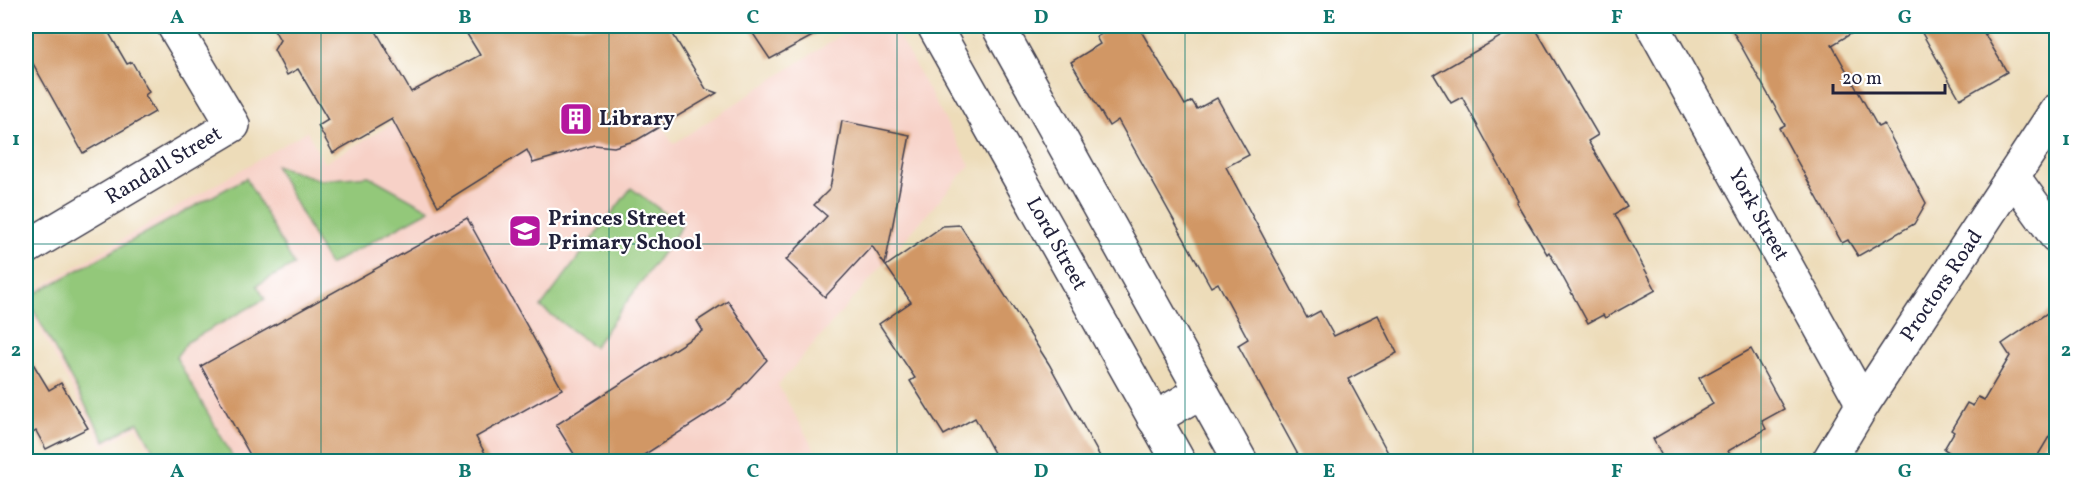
<svg xmlns="http://www.w3.org/2000/svg" width="2082" height="487" font-family="Vollkorn,serif">
  <style>
    .built { fill: #f7d1c7 }
    .green { fill: #93c87a; stroke: #5a755a; stroke-width: 1.5 }
    .building { fill: #d19765 }
    .lines { fill: none; stroke-linecap: round; stroke-linejoin: round }
    .street-casing { stroke: #403e4e; stroke-width: 36 }
    .secondary-casing { stroke: #403e4e; stroke-width: 36 }
    .street { stroke: #fff; stroke-width: 33 }
    .secondary { stroke: #fff; stroke-width: 33 }
    .grid { fill: none; stroke: #0f766e; stroke-width: 1.5; stroke-opacity: 0.55 }
    .labels { text-anchor: middle; dominant-baseline: central; stroke-width: 4.5; stroke-linejoin: round; paint-order: stroke }
    .poi-label { font-size: 21px; font-weight: bold; fill: #22223b; stroke: #fff; text-anchor: start }
    .street-label { font-size: 21px; fill: #22223b; stroke: #fff }
    .neatline { fill: none; stroke: #0f766e; stroke-width: 2 }
    .grid-label { font-size: 20px; text-anchor: middle; font-weight: bold; fill: #0f766e }
  </style>
  <rect width="100%" height="100%" fill="#fff"/>
  <filter id="ink" filterUnits="userSpaceOnUse"><feTurbulence type="fractalNoise" baseFrequency=".0167" numOctaves="2"/><feDisplacementMap in="SourceGraphic" scale="12" xChannelSelector="R" yChannelSelector="G"/><feConvolveMatrix kernelMatrix="1 2 1 2 8 2 1 2 1" color-interpolation-filters="sRGB"/></filter>
  <filter id="wash" filterUnits="userSpaceOnUse"><feTurbulence type="fractalNoise" baseFrequency=".008" numOctaves="4" result="noise"/><feDisplacementMap in="SourceGraphic" scale="24" xChannelSelector="R" yChannelSelector="G"/><feGaussianBlur stdDeviation="1.35" result="paint"/><feColorMatrix in="noise" values="0 0 0 0 0 0 0 0 0 0 0 0 0 0 0 0 0 1.4 0 .05"/><feComposite in="paint" operator="in"/></filter>
  <g filter="url(#wash)">
    <rect width="100%" height="100%" fill="#eddcb9"/>
    <!-- built -->
    <polygon class="built" points="563,26 603,26 673,144 855,26 893,26 970,165 778,385 821,461 156,461 137,427 103,447 26,303 26,296 307,131 324,163"/>
    <!-- green -->
    <g class="green">
      <polygon points="275,165 320,180 369,176 430,210 329,265"/>
      <polygon points="246,178 294,265 257,285 265,299 187,342 176,357 235,461 159,461 138,422 105,441 27,298"/>
      <polygon points="631,188 682,226 594,347 541,307"/>
    </g>
    <g id="blocks">
      <!-- building -->
      <g class="building">
        <polygon points="26,26 105,26 127,64 132,62 149,92 145,95 155,112 83,153 26,51"/>
        <polygon points="272,26 373,26 411,92 480,55 462,26 668,26 706,89 717,93 637,140 614,147 594,145 533,163 527,150 438,206 392,119 333,153 318,126 328,120 298,69 287,75 274,50 280,40"/>
        <polygon points="748,26 831,26 770,59"/>
        <polygon points="1115,26 1138,26 1185,105 1192,101 1197,109 1217,98 1249,155 1226,167 1307,318 1320,311 1334,336 1378,315 1397,353 1348,379 1393,462 1302,462 1238,345 1248,339 1218,283 1211,287 1118,120 1109,126 1071,62 1100,44 1096,37"/>
        <polygon points="1519,26 1534,26 1598,135 1588,141 1627,207 1615,214 1656,290 1605,318 1603,315 1588,323 1549,252 1547,254 1516,202 1518,200 1462,97 1451,103 1434,75"/>
        <polygon points="1730,26 1864,26 1832,45 1878,127 1884,124 1926,203 1914,224 1858,256 1848,240 1842,243 1779,128 1785,125"/>
        <polygon points="1918,26 1980,26 2007,72 1960,99"/>
        <polygon points="842,121 910,135 885,265 872,246 825,297 786,260 827,216 814,205 830,189"/>
        <polygon points="467,218 562,389 476,437 490,462 254,462 201,366"/>
        <polygon points="960,225 1049,364 1103,462 999,462 975,418 944,435 910,381 915,378 879,324 911,302 886,266 943,226"/>
        <polygon points="728,301 767,360 730,400 633,462 579,462 556,425 703,331 697,321"/>
        <polygon points="2056,307 2056,425 2034,462 1964,462 1944,449 1954,432 1951,430 1967,403 1973,406 1978,397 1984,400 2010,356 2002,344"/>
        <polygon points="1751,349 1784,409 1762,421 1766,429 1728,451 1734,462 1665,462 1653,439 1713,404 1699,378"/>
        <polygon points="26,352 49,390 61,383 88,428 46,449 36,431 26,437"/>
      </g>
    </g>
  </g>
  <g filter="url(#ink)">
    <use href="#blocks" fill-opacity="0" stroke="#403e4e" stroke-width="1.5"/>
    <g class="lines">
      <!-- street casing -->
      <g class="street-casing">
        <g id="street">
          <polyline points="934,26 1179,462"/>
          <polyline points="998,26 1241,462"/>
          <polyline points="1653,26 1863,404"/>
          <polyline points="2014,178 2056,236"/>
          <polyline points="26,248 233,125 174,26"/>
          <polyline points="1154,419 1202,391"/>
        </g>
      </g>
      <!-- secondary casing -->
      <g class="secondary-casing">
        <polyline id="secondary" points="1828,462 1863,404 2056,111"/>
      </g>
      <!-- street -->
      <use href="#street" class="street"/>
      <!-- secondary -->
      <use href="#secondary" class="secondary"/>
    </g>
  </g>
  <!-- grid -->
  <path class="grid" d="M321,26V462M609,26V462M897,26V462M1185,26V462M1473,26V462M1761,26V462M26,244H2056"/>
  <!-- icons -->
  <defs>
    <g id="building-square" transform="scale(1.725)"><rect x="-9" y="-9" width="18" height="18" rx="4" fill="#b5179e" stroke="#fff"/><path d="M-4-6H4V6H1V3H-1V6H-4ZM-2.5-4.3h1.7v1.8h-1.7ZM.8-4.3h1.7v1.8H.8ZM-2.5-1h1.7V.8h-1.7ZM.8-1h1.7V.8H.8Z" fill="#fff"/></g>
    <g id="school-square" transform="scale(1.725)"><rect x="-9" y="-9" width="18" height="18" rx="4" fill="#b5179e" stroke="#fff"/><path d="M0-5L7-2L0 1L-7-2ZM-4 1L0 2.5L4 1V4Q0 6-4 4Z" fill="#fff"/></g>
  </defs>
  <g fill-rule="evenodd">
    <use href="#building-square" x="576" y="119"/>
    <use href="#school-square" x="525" y="231"/>
  </g>
  <g class="labels">
    <!-- poi labels -->
    <g class="poi-label">
      <text x="599" y="119">Library</text>
      <text x="548" y="219">Princes Street<tspan x="548" dy="24">Primary School</tspan></text>
    </g>
    <!-- street labels -->
    <g class="street-label">
      <text transform="translate(164 166) rotate(-31)">Randall Street</text>
      <text transform="translate(1758 215) rotate(61)">York Street</text>
      <text transform="translate(1056 244) rotate(61)">Lord Street</text>
      <text transform="translate(1942 286) rotate(-56)">Proctors Road</text>
    </g>
  </g>
  <!-- margin -->
  <rect width="2082" height="487" fill="none" stroke="#fff" stroke-width="66"/>
  <!-- scale -->
  <path d="M1833 84v9h112v-9" fill="none" stroke="#22223b" stroke-width="3"/>
  <text x="1842" y="84" font-size="18" fill="#22223b" stroke="#ffffff" stroke-width="4.5" paint-order="stroke">20 m</text>
  <rect x="33" y="33" width="2016" height="421" class="neatline"/>
  <g class="grid-label">
    <text x="177" y="23">A</text>
    <text x="465" y="23">B</text>
    <text x="753" y="23">C</text>
    <text x="1041" y="23">D</text>
    <text x="1329" y="23">E</text>
    <text x="1617" y="23">F</text>
    <text x="1905" y="23">G</text>
    <text x="16" y="145">1</text>
    <text x="2066" y="145">1</text>
    <text x="16" y="356">2</text>
    <text x="2066" y="356">2</text>
    <text x="177" y="477">A</text>
    <text x="465" y="477">B</text>
    <text x="753" y="477">C</text>
    <text x="1041" y="477">D</text>
    <text x="1329" y="477">E</text>
    <text x="1617" y="477">F</text>
    <text x="1905" y="477">G</text>
  </g>
</svg>
